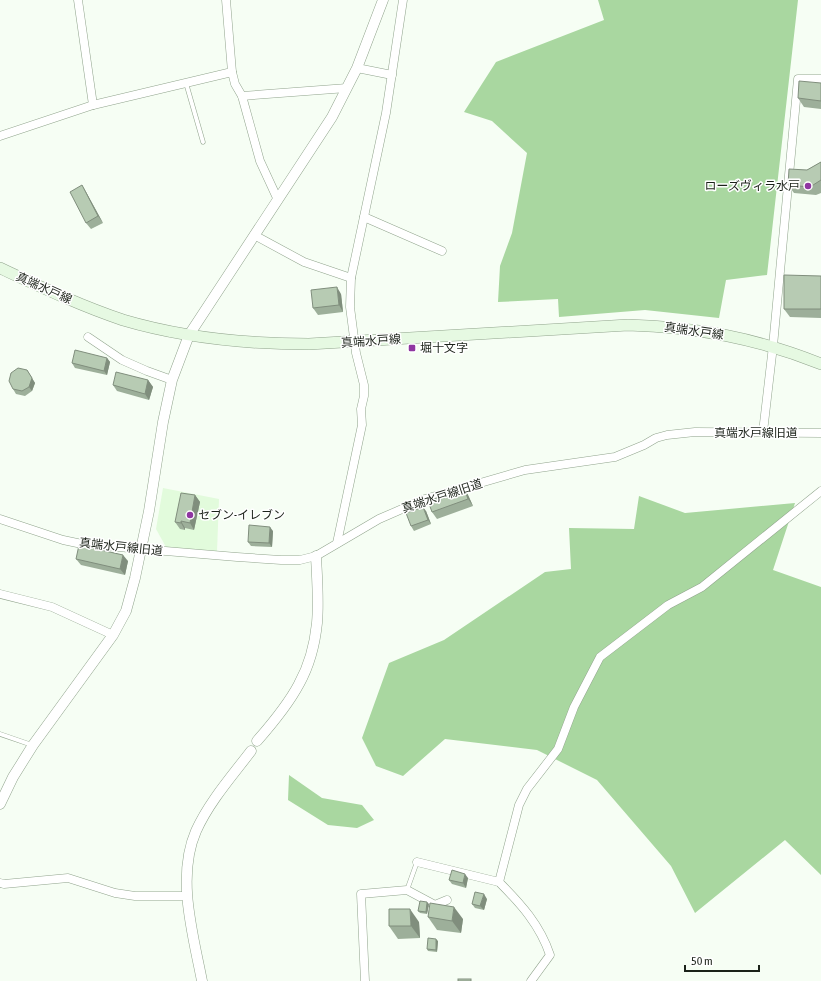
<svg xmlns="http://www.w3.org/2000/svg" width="821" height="981" font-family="'Asap Condensed','Noto Sans JP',sans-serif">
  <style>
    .built { fill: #e2fbdc }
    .green { fill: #a9d7a0 }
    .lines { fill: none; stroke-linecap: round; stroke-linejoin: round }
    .service-casing { stroke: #91a48d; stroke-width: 5 }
    .minor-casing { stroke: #91a48d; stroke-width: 9 }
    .tertiary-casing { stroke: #91a48d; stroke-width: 11 }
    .secondary-casing { stroke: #91a48d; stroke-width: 12 }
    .service { stroke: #fff; stroke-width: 4 }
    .minor { stroke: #fff; stroke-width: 8 }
    .tertiary { stroke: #fff; stroke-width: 10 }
    .secondary { stroke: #e6f9e2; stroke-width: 11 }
    .wall { fill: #9daf9a }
    .shaded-wall { fill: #808e7d }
    .building { fill: #b7cbb3; stroke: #808e7d }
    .poi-dot { fill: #8f36a1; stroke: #fff; stroke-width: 1.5 }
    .labels { text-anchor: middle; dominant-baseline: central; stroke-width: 3; stroke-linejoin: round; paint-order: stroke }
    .poi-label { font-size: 12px; fill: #1b2219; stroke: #fff; text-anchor: start }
    .street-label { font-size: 12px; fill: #1b2219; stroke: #fff }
  </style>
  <rect width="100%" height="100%" fill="#f6fef4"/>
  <!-- built -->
  <polygon class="built" points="163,488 219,499 217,552 166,547 156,529"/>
  <!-- green -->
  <g class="green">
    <polygon points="598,0 798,0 767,275 726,280 719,318 645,310 559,317 558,299 498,302 500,266 512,233 527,153 492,121 464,112 496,62 604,20"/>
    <polygon points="639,496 685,513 795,503 773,570 821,587 821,875 785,840 695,913 671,866 597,780 537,750 445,739 403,776 376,766 362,738 389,663 444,640 545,572 571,569 569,528 634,529"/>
    <polygon points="289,775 322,798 362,805 374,820 357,828 328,825 288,800"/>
  </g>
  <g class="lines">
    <!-- service casing -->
    <g class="service-casing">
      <g id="service">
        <polyline points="186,83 203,142"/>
        <polyline points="0,734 32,745"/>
        <polyline points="407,890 417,862"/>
      </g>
    </g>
    <!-- minor casing -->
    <g class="minor-casing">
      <g id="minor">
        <polyline points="78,0 93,105"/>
        <polyline points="226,0 232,72 235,84 242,96 260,161 278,200"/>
        <polyline points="357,68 392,75"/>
        <polyline points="242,96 347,88"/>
        <polyline points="0,136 93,105 232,72"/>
        <polyline points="364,217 442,251"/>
        <polyline points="254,235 304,262 351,278"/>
        <polyline points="88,337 122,360 147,371 172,380"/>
        <polyline points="763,432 773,346 798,79 821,79"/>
        <polyline points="0,519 63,540 82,544 237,557 281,560 300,560 316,556 379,519 425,499 525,470 615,457 644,445 656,438 667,435 695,432 821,433"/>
        <polyline points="337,543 362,425 361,409 364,396 364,385 356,353 350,307 351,278 386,113 403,0"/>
        <polyline points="0,594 52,607 113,635"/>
        <path d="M417,862L499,882C521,904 540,925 550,955L531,981"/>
        <polyline points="499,882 519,805 527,789 558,749 574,707 600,657 668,605 702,587 821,491"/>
        <polyline points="0,883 4,884 68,878 115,893 135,896 187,896"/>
        <polyline points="365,981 361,894 407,890 435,905 447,900"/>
      </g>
    </g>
    <!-- tertiary casing -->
    <g class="tertiary-casing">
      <g id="tertiary">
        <path d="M257,741C271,725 289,703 299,684C309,666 315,643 317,623C319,601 317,578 316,556"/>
        <polyline points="0,804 13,777 33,745 113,635 126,611 135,578 149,511 163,422 172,380 189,335 332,117 357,68 383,0"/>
        <path d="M202,981C193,934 176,877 196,831C209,802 232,776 251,751"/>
      </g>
    </g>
    <!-- secondary casing -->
    <g class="secondary-casing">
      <path id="secondary" d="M0,268C41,287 81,306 123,320C184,338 246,344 309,344L628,325C697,327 756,338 821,364"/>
    </g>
    <!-- service -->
    <use href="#service" class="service"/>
    <!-- minor -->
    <use href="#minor" class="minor"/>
    <!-- tertiary -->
    <use href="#tertiary" class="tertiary"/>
    <!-- secondary -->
    <use href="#secondary" class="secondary"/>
  </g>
  <!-- wall -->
  <g class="wall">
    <polygon points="821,83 821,109 804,107 798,98"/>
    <polygon points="821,162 821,193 816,195 794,193 788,185 807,170"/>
    <polygon points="82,185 86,192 103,223 91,229 86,223"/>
    <polygon points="821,276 821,318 790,317 784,309"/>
    <polygon points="341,294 343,312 318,315 313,308"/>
    <polygon points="107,358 110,362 107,375 75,368 72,363"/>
    <polygon points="27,370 35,383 32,391 25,396 16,394 13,389"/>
    <polygon points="148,380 153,387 149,400 117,391 113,385"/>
    <polygon points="464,488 468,495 473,506 437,519 432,512"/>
    <polygon points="195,495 200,502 194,530 185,528 185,530 180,529 175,522"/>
    <polygon points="426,511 431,524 414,531 411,526"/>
    <polygon points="273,531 272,547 251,546 248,542"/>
    <polygon points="76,559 128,561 125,575 81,565"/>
    <polygon points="468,878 466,888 452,884 449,880"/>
    <polygon points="487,899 484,910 475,908 472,904"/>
    <polygon points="429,904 427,914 420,913 418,911"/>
    <polygon points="428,917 463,919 461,933 437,930"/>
    <polygon points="419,922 420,938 398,939 389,926"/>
    <polygon points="438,941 437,952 428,951 427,949"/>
  </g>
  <!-- shaded-wall -->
  <g class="shaded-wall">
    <polygon points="82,185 86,192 103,223 98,216"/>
    <polygon points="337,287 341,294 343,312 339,305"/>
    <polygon points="107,358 110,362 107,375 104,371"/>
    <polygon points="27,370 35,383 32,391 29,387"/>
    <polygon points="148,380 153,387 149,400 145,394"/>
    <polygon points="464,488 468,495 473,506 468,499"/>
    <polygon points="195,495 200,502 194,530 190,523"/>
    <polygon points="423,507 426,511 431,524 428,520"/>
    <polygon points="181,521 185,528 185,530 181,523"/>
    <polygon points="270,527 273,531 272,547 269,543"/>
    <polygon points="123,555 128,561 125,575 120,569"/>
    <polygon points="465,874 468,878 466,888 463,883"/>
    <polygon points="484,894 487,899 484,910 480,906"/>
    <polygon points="427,902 429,904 427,914 426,912"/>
    <polygon points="454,907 463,919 461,933 452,921"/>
    <polygon points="410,909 419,922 420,938 411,926"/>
    <polygon points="436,939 438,941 437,952 436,950"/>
  </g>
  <!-- building -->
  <g class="building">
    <polygon points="799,81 821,83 821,101 798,98"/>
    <polygon points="821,162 821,180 810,187 788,185 789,169 807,170"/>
    <polygon points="82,185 98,216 86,223 70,192"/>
    <polygon points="784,275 821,276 821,309 784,309"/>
    <polygon points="337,287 339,305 313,308 311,290"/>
    <polygon points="75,350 107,358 104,371 72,363"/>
    <polygon points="18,368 27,370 32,378 29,387 22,391 13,389 9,381 11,373"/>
    <polygon points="116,372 148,380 145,394 113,385"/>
    <polygon points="464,488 468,499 432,512 428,501"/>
    <polygon points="181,493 195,495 190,523 181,521 181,523 175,522"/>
    <polygon points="423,507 428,520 411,526 406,513"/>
    <polygon points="249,525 270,527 269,543 248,542"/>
    <polygon points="79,545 123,555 120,569 76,559"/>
    <polygon points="452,870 465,874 463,883 449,880"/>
    <polygon points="475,892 484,894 480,906 472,904"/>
    <polygon points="420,901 427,902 426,912 418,911"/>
    <polygon points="430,903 454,907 452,921 428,917"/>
    <polygon points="389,909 410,909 411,926 389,926"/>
    <polygon points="428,938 436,939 436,950 427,949"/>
    <rect x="458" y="979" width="13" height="2"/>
  </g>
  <!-- markers -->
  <g class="poi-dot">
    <circle cx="808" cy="186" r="4"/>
    <rect x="408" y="344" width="8" height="8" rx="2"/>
    <circle cx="190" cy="515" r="4"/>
  </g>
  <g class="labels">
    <!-- poi labels -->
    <g class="poi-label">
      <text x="800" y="186" text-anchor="end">ローズヴィラ水戸</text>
      <text x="420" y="348">堀十文字</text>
      <text x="198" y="515">セブン-イレブン</text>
    </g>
    <!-- street labels -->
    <g class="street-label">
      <text transform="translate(44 288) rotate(24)">真端水戸線</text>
      <text transform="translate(694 331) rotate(8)">真端水戸線</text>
      <text transform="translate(371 341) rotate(-4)">真端水戸線</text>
      <text x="756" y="433">真端水戸線旧道</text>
      <text transform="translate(442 496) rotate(-18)">真端水戸線旧道</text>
      <text transform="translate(121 547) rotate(6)">真端水戸線旧道</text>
    </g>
  </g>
  <!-- scale -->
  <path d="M685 965v6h74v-6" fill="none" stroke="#1b2219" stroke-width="2"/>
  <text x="691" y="965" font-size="12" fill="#1b2219" stroke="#ffffff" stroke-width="3" paint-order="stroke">50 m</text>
</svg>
